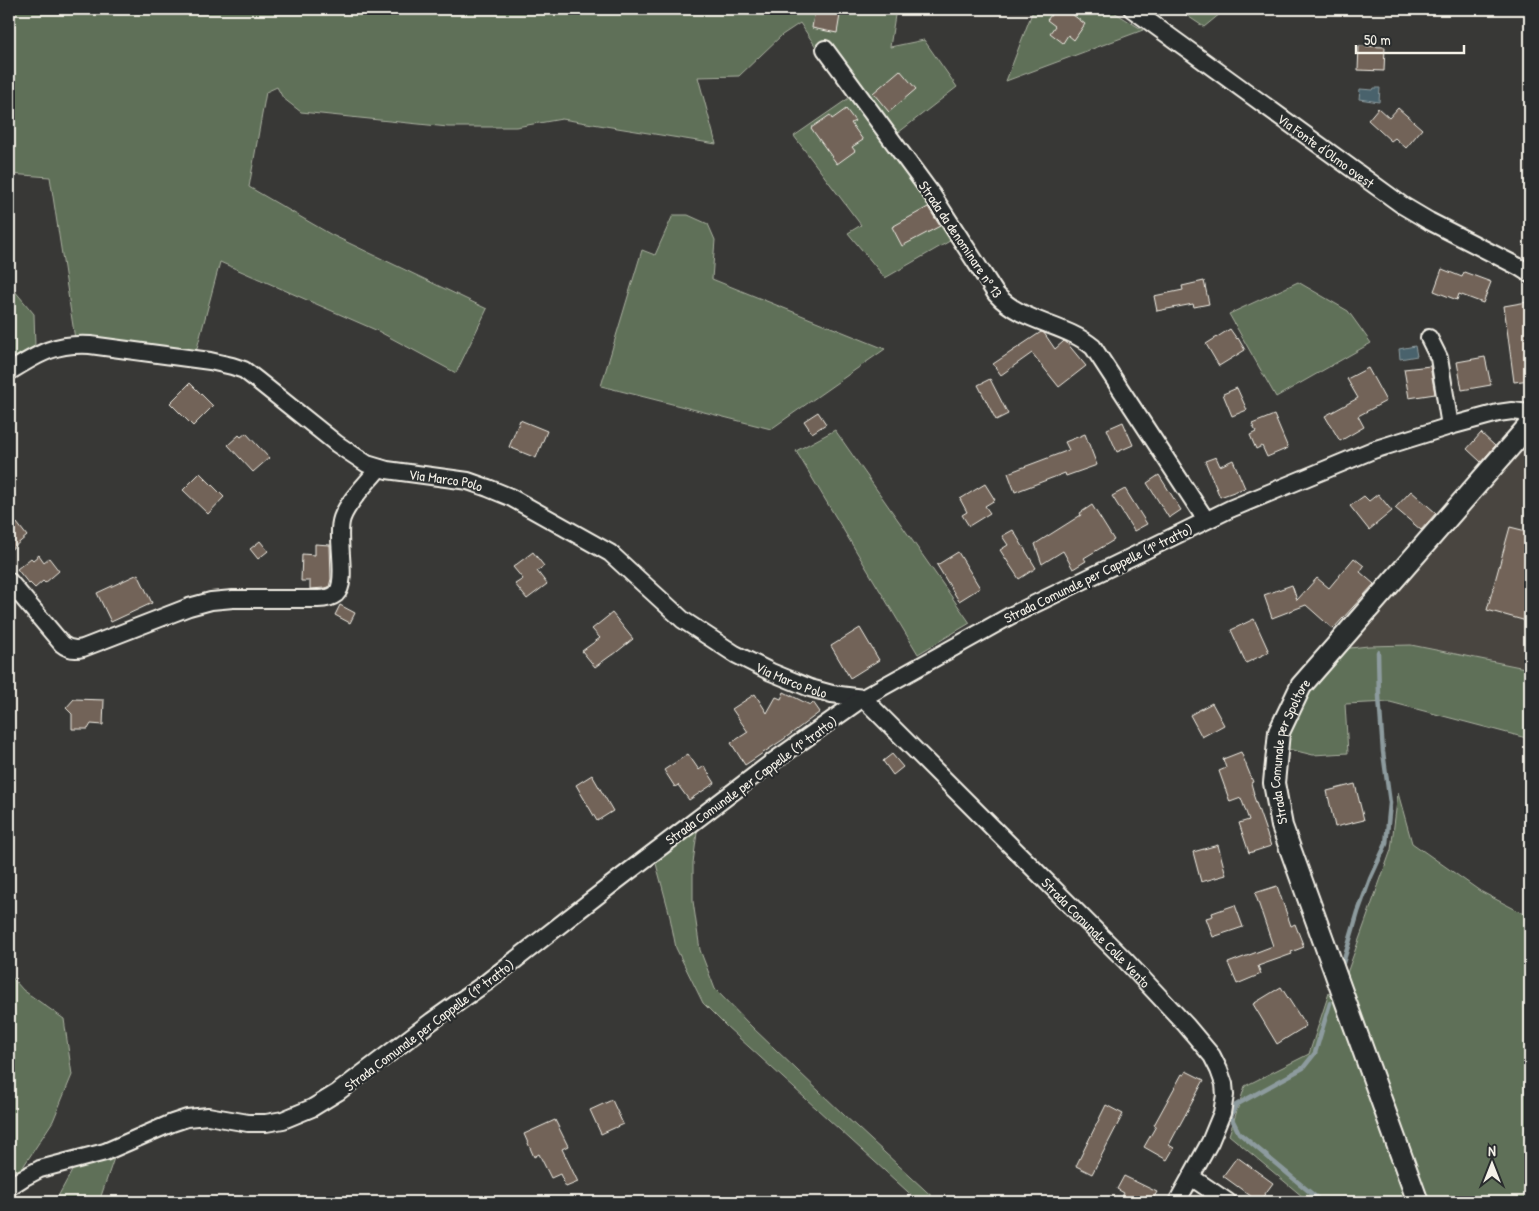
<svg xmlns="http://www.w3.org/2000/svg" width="1539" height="1211" font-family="'Patrick Hand',sans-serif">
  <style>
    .built { fill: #494540 }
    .green { fill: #5f7059; stroke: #aab0a0 }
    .water { fill: #48626c; stroke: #8d9b9e }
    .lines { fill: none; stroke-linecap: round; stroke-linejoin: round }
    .stream { stroke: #8d9b9e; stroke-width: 4.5 }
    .building { fill: #726358; stroke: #f4f1e8 }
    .minor-casing { stroke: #f4f1e8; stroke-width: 20 }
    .tertiary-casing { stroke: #f4f1e8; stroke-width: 24 }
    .minor { stroke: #2a2d2e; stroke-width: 16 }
    .tertiary { stroke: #2a2d2e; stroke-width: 20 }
    .labels { text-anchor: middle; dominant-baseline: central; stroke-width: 4.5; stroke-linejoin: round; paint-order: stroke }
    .street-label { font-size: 14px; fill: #f4f1e8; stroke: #2a2d2e }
  </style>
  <rect width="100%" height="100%" fill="#383836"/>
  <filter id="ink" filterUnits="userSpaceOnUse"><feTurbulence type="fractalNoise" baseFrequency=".02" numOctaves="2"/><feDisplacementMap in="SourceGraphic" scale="10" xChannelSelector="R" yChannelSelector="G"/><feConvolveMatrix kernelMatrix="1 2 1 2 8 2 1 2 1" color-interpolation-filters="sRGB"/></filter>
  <g filter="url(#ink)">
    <!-- built -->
    <polygon class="built" points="1530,440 1530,669 1411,645 1368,646 1342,649 1419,561"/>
    <!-- green -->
    <g class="green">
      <polygon points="9,9 896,9 890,47 924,40 957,87 894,136 820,53 800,23 782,35 739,76 698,77 716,144 562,119 516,127 448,127 301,112 283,98 277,87 266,92 249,187 330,234 487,309 456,373 378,331 220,262 196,352 75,339 50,177 9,174"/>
      <polygon points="1041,9 1109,9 1143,30 1006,81 1032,13"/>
      <polygon points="1141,9 1167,9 1155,20"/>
      <polygon points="1177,9 1226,9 1204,27"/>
      <polygon points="849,98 955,238 885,278 848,233 861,225 794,136"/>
      <polygon points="673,215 688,215 708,224 715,240 712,279 885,349 771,429 601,386 642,250 655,255"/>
      <polygon points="1298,282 1348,311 1371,343 1276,397 1229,314"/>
      <polygon points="9,284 34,314 35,346 9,362"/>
      <polygon points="835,430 970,623 918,654 796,451"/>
      <polygon points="1411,645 1530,669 1530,739 1390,702 1345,704 1348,753 1313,755 1284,748 1305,690 1342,649 1368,646"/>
      <polygon points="1398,793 1412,843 1480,891 1530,917 1530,1202 1309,1202 1229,1135 1245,1086 1309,1054 1329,993 1335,1002 1347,973 1391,850"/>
      <polygon points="698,825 693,863 693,901 700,950 715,989 752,1027 844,1115 938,1202 919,1202 726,1026 703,1003 676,948 669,912 655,860"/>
      <polygon points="9,974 23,990 64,1019 72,1075 53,1121 21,1170 9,1182"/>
      <polygon points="114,1158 99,1202 55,1202 73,1169"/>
    </g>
    <!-- water -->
    <g class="water">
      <polygon points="1374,88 1380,88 1379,102 1359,99 1360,89 1373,90"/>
      <polygon points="1415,346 1417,356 1400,359 1399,349"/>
    </g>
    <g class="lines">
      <!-- stream -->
      <g class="stream">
        <polyline points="1343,963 1358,912 1370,879 1386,844 1390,803 1383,752 1379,696 1378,652"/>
        <polyline points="1321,1202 1317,1198 1239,1133 1231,1117 1236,1105 1303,1068 1315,1053 1330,1003"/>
      </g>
    </g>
    <!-- building -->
    <g class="building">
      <polygon points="815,9 841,9 837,33 812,28"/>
      <polygon points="1065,9 1085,24 1074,40 1068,35 1063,43 1050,33 1055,26 1047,20 1055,10 1061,14"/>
      <polygon points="1359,46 1385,47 1384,71 1358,70"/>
      <polygon points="900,70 916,89 889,112 873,93"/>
      <polygon points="1378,108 1389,118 1398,108 1422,129 1406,148 1395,138 1391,141 1368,120"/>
      <polygon points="846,109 855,121 851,123 863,140 852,147 855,151 837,164 811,128 830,115 832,119"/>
      <polygon points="928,207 940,226 902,246 892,227"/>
      <polygon points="1442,269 1462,277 1464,272 1491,282 1483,303 1459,294 1457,300 1434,291"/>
      <polygon points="1204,281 1209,304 1194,307 1193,304 1157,311 1154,296 1183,290 1182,286"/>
      <polygon points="1527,302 1530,323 1530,380 1514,382 1504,306"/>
      <polygon points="1230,329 1237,339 1238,338 1245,350 1219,366 1206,344"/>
      <polygon points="1041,332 1044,333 1055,349 1064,341 1067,343 1086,366 1059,387 1032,353 1001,375 993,364"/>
      <polygon points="1485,357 1491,385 1462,390 1457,362"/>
      <polygon points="1430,366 1435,394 1409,398 1404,369"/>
      <polygon points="1368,368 1386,401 1358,416 1364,427 1340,441 1325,416 1358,398 1347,379"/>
      <polygon points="990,379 1008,414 996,420 978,385"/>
      <polygon points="190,383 213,406 193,426 170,403"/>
      <polygon points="1237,388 1247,410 1232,416 1223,394"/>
      <polygon points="818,412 826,424 812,433 804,421"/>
      <polygon points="1274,415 1288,448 1267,457 1262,446 1256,449 1250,435 1256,432 1252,424"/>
      <polygon points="520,420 547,431 536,458 509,447"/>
      <polygon points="1123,422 1133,445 1117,452 1107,429"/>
      <polygon points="246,433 269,458 253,472 228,445 239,435 241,437"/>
      <polygon points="1481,433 1495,446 1481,462 1467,449"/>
      <polygon points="1085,434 1097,465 1066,476 1065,473 1015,492 1008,473 1069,450 1065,442"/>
      <polygon points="1216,457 1220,466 1233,460 1245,488 1220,497 1205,461"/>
      <polygon points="200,473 224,497 208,514 183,490"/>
      <polygon points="1159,475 1181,510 1169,518 1147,483"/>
      <polygon points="985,484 995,500 985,506 990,513 969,526 962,515 967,512 960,499"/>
      <polygon points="1125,489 1147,524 1134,531 1112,496"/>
      <polygon points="1411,491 1436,513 1421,530 1395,508"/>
      <polygon points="1378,494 1392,511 1369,530 1350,506 1364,496 1369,501"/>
      <polygon points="1092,505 1114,540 1084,558 1086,561 1073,569 1063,551 1042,564 1035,544 1081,515 1080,513"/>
      <polygon points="17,523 27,536 9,551 9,529"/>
      <polygon points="1510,527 1530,532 1530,622 1487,610"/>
      <polygon points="1013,530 1036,568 1019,579 1000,550 1008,545 1002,536"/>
      <polygon points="260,541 268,551 258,559 250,549"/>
      <polygon points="315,544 330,545 331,579 329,587 325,588 310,589 310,581 301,581 302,554 315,555"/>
      <polygon points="533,552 544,566 537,571 547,584 527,599 515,584 523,579 513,567"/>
      <polygon points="958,552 980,588 959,601 937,565"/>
      <polygon points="39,555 44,562 49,558 59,571 45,583 43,581 35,588 30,583 29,584 17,569 31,558 33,560"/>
      <polygon points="1354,558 1364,566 1360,572 1374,584 1333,629 1306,605 1272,618 1264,595 1292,585 1297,600 1317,578 1329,588"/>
      <polygon points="138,574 152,603 111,622 97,593"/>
      <polygon points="340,605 355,613 350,623 335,615"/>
      <polygon points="612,613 633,639 613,655 613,654 595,667 582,651 600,638 592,629"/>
      <polygon points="1254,619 1269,652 1246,663 1231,630"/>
      <polygon points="860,628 879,660 850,678 831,646"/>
      <polygon points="784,692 810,705 813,702 820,712 784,739 745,765 731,743 748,732 732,709 755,694 767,713 776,697 781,699"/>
      <polygon points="74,699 104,700 103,725 91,724 88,729 72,729 72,714 66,708"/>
      <polygon points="1212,703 1224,725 1202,737 1190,715"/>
      <polygon points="1241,752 1253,782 1251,783 1254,794 1253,794 1271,846 1249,853 1239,823 1249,820 1241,798 1230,802 1219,771 1226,768 1223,759"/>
      <polygon points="688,754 699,770 704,766 715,783 689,800 678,785 675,787 664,770"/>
      <polygon points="892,754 903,767 893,775 883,761"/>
      <polygon points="592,775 613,811 597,821 576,785"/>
      <polygon points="1355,784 1364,820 1335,827 1327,791"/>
      <polygon points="1218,845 1226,875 1201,882 1193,852"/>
      <polygon points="1277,886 1291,926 1295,924 1304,947 1291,952 1292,954 1258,966 1261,974 1237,984 1228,963 1273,946 1255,893"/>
      <polygon points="1235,905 1243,927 1213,937 1206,918 1213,916 1212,913"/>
      <polygon points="1281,987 1306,1026 1277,1044 1253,1004"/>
      <polygon points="1186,1071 1204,1080 1169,1145 1174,1148 1167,1160 1144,1147 1156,1126 1154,1125 1182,1074 1184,1075"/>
      <polygon points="612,1100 623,1124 601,1134 590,1110"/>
      <polygon points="1106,1105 1123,1114 1092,1174 1076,1166"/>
      <polygon points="555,1120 568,1146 562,1149 578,1182 566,1187 560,1174 551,1178 539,1154 534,1157 524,1134"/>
      <polygon points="1237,1157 1273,1183 1259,1202 1223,1176"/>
      <polygon points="1124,1176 1157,1192 1151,1202 1119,1202 1124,1193 1117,1189"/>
    </g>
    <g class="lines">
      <!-- minor casing -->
      <g class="minor-casing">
        <g id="minor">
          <path id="s1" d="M1132,9L1402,205L1429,221L1519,267L1530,274"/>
          <path d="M825,49L933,196L996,294C1022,323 1064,323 1093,347L1206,520"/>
          <polyline points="1429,338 1439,358 1450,426"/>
          <path id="s2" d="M9,372C38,354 54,343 90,345L210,361L232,366L244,370L257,380L337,444L367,464L387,470L468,481L488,488L510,497L610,553L683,620L735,654L771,672L810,688L832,694L863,698L1126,961L1186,1025L1212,1056L1219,1070L1224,1084L1225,1095L1222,1113L1210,1142L1177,1202"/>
          <path d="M9,581L62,644C68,649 75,650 83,648L189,607L211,601L233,599H318C324,599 331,598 336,594C349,582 335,537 342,518C348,501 368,482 379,468"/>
          <polyline points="1191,1177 1228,1202"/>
          <polyline points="9,1187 23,1178 40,1169 105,1152 172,1123 187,1118 208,1116 248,1123 266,1123 283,1120 312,1108 338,1092 432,1021 487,982 611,885 771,763 863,698 1010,616 1230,509 1373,450 1450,426 1498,413 1512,411 1530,413"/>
        </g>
      </g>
      <!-- tertiary casing -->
      <g class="tertiary-casing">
        <g id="tertiary">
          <path id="s3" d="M1418,1202L1282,826L1274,783L1279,732L1301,686L1530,424"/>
        </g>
      </g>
      <!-- minor -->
      <use href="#minor" class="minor"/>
      <!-- tertiary -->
      <use href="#tertiary" class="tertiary"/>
    </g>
  </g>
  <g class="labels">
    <!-- street labels -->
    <g class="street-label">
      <text stroke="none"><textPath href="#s1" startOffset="240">Via Fonte d'Olmo ovest</textPath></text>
      <text transform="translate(961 239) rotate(56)">Strada da denominare nº 13</text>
      <text stroke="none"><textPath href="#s2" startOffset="479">Via Marco Polo</textPath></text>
      <text transform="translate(1098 573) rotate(-26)">Strada Comunale per Cappelle (1º tratto)</text>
      <text stroke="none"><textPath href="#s2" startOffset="884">Via Marco Polo</textPath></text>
      <text stroke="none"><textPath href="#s3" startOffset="478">Strada Comunale per Spoltore</textPath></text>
      <text transform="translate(751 780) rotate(-36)">Strada Comunale per Cappelle (1º tratto)</text>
      <text stroke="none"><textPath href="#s2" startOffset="1289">Strada Comunale Colle Vento</textPath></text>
      <text transform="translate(429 1025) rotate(-37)">Strada Comunale per Cappelle (1º tratto)</text>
    </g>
  </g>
  <!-- margin -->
  <rect width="1539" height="1211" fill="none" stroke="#2a2d2e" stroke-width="30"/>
  <rect x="15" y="15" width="1509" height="1181" fill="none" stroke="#f4f1e8" stroke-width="2" filter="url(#ink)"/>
  <!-- north arrow -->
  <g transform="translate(1492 1164)" stroke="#2a2d2e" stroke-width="4" paint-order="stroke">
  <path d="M0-4L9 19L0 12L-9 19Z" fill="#f4f1e8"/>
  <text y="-8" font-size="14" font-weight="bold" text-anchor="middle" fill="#f4f1e8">N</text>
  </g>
  <!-- scale -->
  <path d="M1356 45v8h108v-8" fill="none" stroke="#f4f1e8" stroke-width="2.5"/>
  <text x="1364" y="45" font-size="15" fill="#f4f1e8" stroke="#2a2d2e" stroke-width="4" paint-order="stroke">50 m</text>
</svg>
